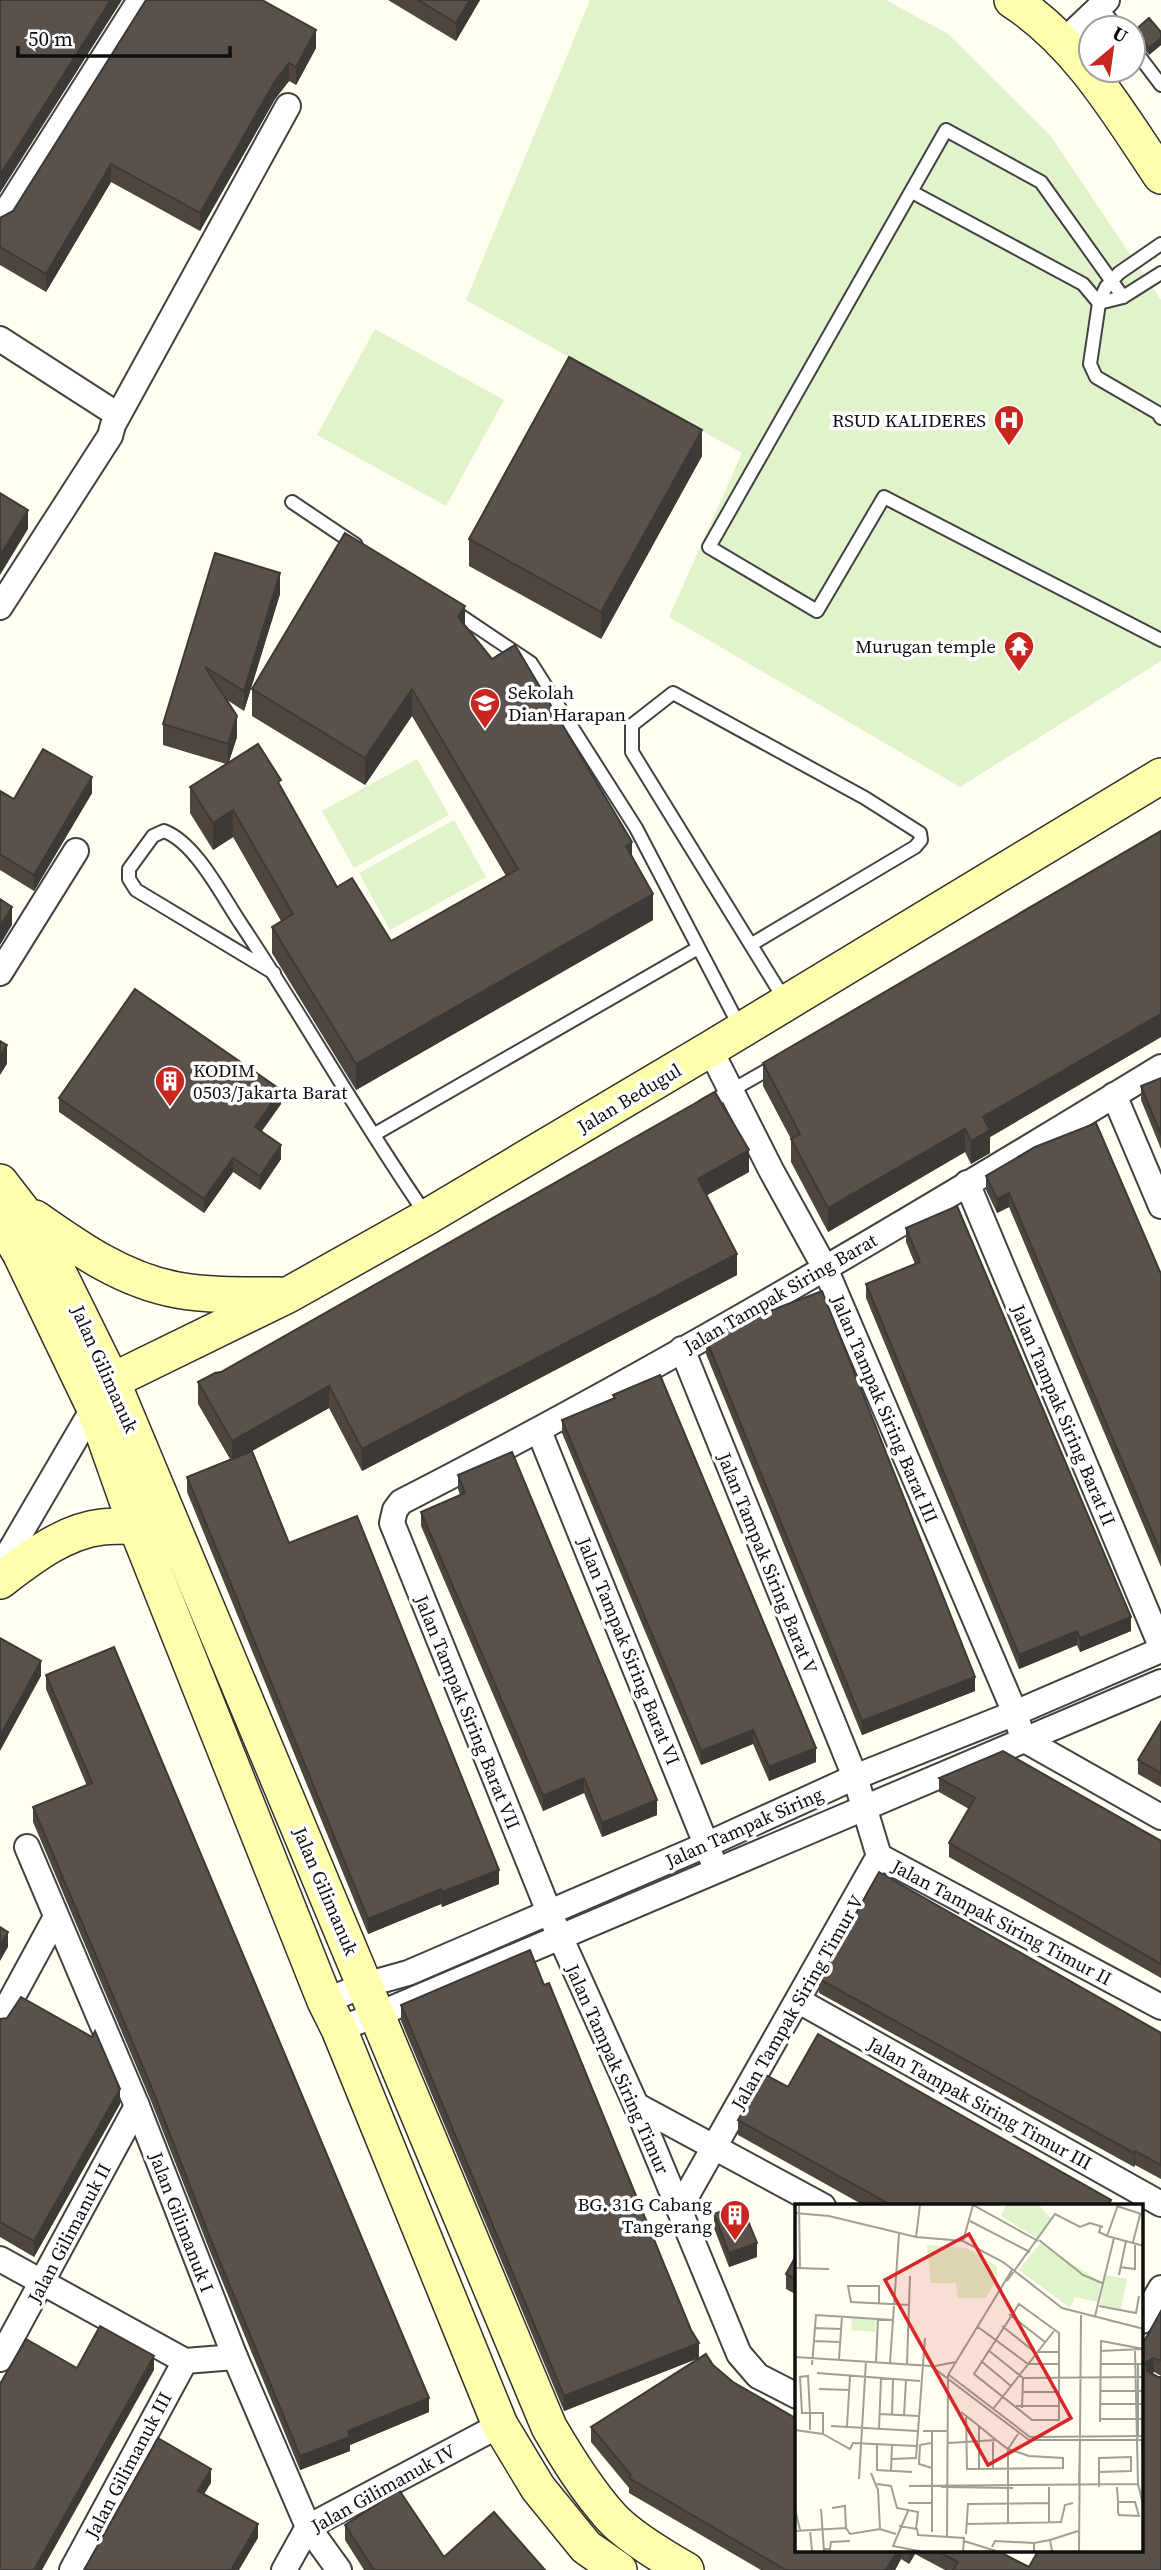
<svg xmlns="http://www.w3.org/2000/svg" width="1161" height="2570" font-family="'Source Serif 4',serif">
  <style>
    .pitch { fill: #e1f3ca }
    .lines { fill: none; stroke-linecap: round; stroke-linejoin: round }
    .lane-casing { stroke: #424242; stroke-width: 16 }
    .street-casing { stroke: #424242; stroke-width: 28 }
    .secondary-casing { stroke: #313131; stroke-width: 38 }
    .lane { stroke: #fff; stroke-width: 12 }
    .street { stroke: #fff; stroke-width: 24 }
    .secondary { stroke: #fffeac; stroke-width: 35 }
    .wall { fill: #4d4640 }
    .shaded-wall { fill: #3e3934 }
    .building { fill: #59514b; stroke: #3e3934; stroke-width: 2 }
    .labels { text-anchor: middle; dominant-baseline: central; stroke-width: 7; stroke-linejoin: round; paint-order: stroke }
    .poi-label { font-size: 19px; fill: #0f0f0f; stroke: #fff; text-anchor: end }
    .street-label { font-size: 19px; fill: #0f0f0f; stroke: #fff }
    .inset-road { fill: none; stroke: #9f9e97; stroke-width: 2 }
    .view { fill: #d62828; fill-opacity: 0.15; stroke: #d62828; stroke-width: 3.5 }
    .inset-edge { fill: none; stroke: #0f0f0f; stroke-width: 3.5 }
  </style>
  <rect width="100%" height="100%" fill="#fffef1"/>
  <!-- pitch -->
  <g class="pitch">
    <polygon points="590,0 886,0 948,34 1050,135 1161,300 1161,661 960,787 669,617 742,453 466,300"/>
    <polygon points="375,329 504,400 446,506 317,435"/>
    <polygon points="417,759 449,815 354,868 322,811"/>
    <polygon points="454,820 486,877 390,930 359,873"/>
  </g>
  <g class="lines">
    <!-- lane casing -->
    <g class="lane-casing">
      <g id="lane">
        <polyline points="1100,6 1117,28"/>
        <polyline points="1133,48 1161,85"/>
        <polyline points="912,192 1083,284 1099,303"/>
        <polyline points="1161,244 1119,273 1106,287 1099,303 1090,364 1096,377 1158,413 1161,418"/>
        <polyline points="1123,297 1041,182 946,130 709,547 817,611 884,497 1161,640"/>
        <polyline points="1099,303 1123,297 1161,273"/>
        <polyline points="292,502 356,545"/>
        <polyline points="452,610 531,663 636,828 741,1029"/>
        <polyline points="752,944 915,847 921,840 920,833 865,798 673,693 632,725 632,752 786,1002"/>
        <path d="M274,973L136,890L129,879V869L153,836L164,831C196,843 222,896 241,924C305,1020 361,1121 427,1216"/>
        <polyline points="704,1106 776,1065"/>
        <polyline points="375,1134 698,948"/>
      </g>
    </g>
    <!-- street casing -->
    <g class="street-casing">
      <g id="street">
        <polyline points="1063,42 1107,0"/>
        <polyline points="0,221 140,0"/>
        <polyline points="0,339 118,415"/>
        <polyline points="0,607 110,436 113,425 288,106"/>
        <polyline points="0,973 76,851"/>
        <polyline points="710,1049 771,1170 825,1268 1015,1713 1023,1739 1161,1817"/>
        <polyline points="1114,1095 1161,1206"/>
        <polyline points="967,1183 1161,1646"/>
        <polyline points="682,1349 855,1777 879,1856 1161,2007"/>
        <polyline points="539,1431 712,1859"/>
        <polyline points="0,1568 94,1407"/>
        <polyline points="27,1847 137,2106 235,2357 308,2527 339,2570"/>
        <polyline points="325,2001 365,1985 408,1973 708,1844 855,1777 1015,1713 1161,1650"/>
        <polyline points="799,2001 1161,2204"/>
        <polyline points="0,2020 56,1917"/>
        <polyline points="339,2029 379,2014 1161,1682"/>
        <polyline points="636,2105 823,2206"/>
        <polyline points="679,2209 879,1856"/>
        <polyline points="0,2259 185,2361 235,2357"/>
        <polyline points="1142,2321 1161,2288"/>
        <polyline points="0,2359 137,2106"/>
        <path d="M797,2396L758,2376L739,2354L636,2105L549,1912L392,1523L395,1510L401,1502C660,1369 912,1219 1161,1067"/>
        <polyline points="72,2570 185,2361"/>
        <polyline points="284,2570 308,2527 500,2425"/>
      </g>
    </g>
    <!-- secondary casing -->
    <g class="secondary-casing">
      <g id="secondary">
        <path d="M1012,0C1078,43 1118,112 1161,176"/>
        <path d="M0,1182L38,1231L112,1381L549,2427C567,2458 586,2489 611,2517C627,2535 665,2558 686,2570"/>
        <path d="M35,1218C79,1249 123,1280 177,1290C210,1296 245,1295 279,1295"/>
        <polyline points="0,1219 20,1253 94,1407 136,1526 325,2001 339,2029 500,2425 538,2488 586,2547 619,2570"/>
        <polyline points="98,1400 112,1381 288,1295 427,1217 710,1049 1161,776"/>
        <path d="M0,1581C29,1559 64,1531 102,1527C113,1526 125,1526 136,1526"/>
      </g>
    </g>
    <!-- lane -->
    <use href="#lane" class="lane"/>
    <!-- street -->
    <use href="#street" class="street"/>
    <!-- secondary -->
    <use href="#secondary" class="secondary"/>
  </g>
  <!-- wall -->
  <g class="wall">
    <polygon points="388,0 480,0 456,41"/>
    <polygon points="1133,32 1161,32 1161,45 1149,55 1139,42 1133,40"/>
    <polygon points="316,48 296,85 289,81 275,99 200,231 111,182 46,292 0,265 0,218"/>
    <polygon points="702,456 601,639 469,566 469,539"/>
    <polygon points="215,553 280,594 244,711 227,700 237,737 229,762 281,788 337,887 391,941 506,876 412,716 365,785 252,716 252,689 465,626 632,856 653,920 356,1090 272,953 272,927 281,921 233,837 213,850 190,813 190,787 226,764 163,745 163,724"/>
    <polygon points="0,791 14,799 92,793 34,891 0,870"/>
    <polygon points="1161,831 1161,1037 990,1137 990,1153 971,1164 965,1152 828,1232 791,1162 791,1139 763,1086 763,1063"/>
    <polygon points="1161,1078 1161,1149 1141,1100 1141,1086"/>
    <polygon points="59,1098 281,1104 261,1131 281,1159 260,1190 233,1172 204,1213 59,1112"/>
    <polygon points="749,1172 707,1195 737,1275 362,1471 329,1408 252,1451 289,1543 499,1884 442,1907 441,1904 368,1934 187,1492 187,1477 230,1459 198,1404 198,1382 221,1372"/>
    <polygon points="986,1176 1161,1274 1161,1567 1009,1207 997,1213 986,1190"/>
    <polygon points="906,1228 1131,1631 1080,1652 1077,1645 1019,1669 866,1298 866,1284 915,1264 906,1242"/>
    <polygon points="706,1339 975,1691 862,1735 706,1354"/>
    <polygon points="613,1395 816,1762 769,1781 753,1744 701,1765 562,1433 562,1420 613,1398"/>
    <polygon points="458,1475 657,1815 602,1837 584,1793 543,1811 421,1526 421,1512 460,1495 458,1489"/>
    <polygon points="46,1675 429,2412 350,2445 350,2451 300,2470 211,2254 151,2101 33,1822 33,1807 87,1786 46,1689"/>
    <polygon points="1161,1722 1161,1787 1138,1774 1138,1760"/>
    <polygon points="939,1778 1161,1841 1161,1978 949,1857 949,1843 969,1809 939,1792"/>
    <polygon points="819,1979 1161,2033 1161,2179 1135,2165 1134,2167 819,1993"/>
    <polygon points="544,1985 691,2330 699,2358 564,2411 401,2021 401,2005"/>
    <polygon points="0,2019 120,2104 34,2257 0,2237"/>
    <polygon points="738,2120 1111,2206 865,2206 738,2135"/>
    <polygon points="714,2214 757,2257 729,2267 714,2228"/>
    <polygon points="797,2254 797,2295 786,2289 786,2274"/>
    <polygon points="1161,2311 1161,2376 1154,2372 1151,2374 1161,2570 945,2570 915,2554 909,2564 901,2559 895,2570 761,2570 629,2493 629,2488 591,2442 591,2427 797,2551 998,2551 1029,2567 1142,2551 1142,2345"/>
    <polygon points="345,2525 444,2557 545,2570 364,2570 345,2540"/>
  </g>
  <!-- shaded-wall -->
  <g class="shaded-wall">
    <polygon points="111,0 122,0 0,193 0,175"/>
    <polygon points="470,0 480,0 456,41 456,23"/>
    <polygon points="316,30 316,48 296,85 296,67"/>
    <polygon points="1161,38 1161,45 1149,55 1149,48"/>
    <polygon points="289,63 289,81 275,99 200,231 200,213 275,81"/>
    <polygon points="111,164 111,182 46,292 46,274"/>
    <polygon points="702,430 702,456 601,639 601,612"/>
    <polygon points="28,510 28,529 0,575 0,556"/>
    <polygon points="280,573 280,594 244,711 244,691"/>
    <polygon points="465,606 465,633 458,617"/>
    <polygon points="412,689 412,716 365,785 365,758"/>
    <polygon points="237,716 237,737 228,764 228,744"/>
    <polygon points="92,777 92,793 34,891 34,875"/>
    <polygon points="233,810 233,837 213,850 213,823"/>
    <polygon points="632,842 632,869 626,846"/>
    <polygon points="653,894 653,920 356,1090 356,1064"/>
    <polygon points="12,907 12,925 0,945 0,926"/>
    <polygon points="1161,1014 1161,1037 990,1137 990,1153 971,1164 971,1141 983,1117"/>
    <polygon points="7,1045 7,1064 0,1075 0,1057"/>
    <polygon points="281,1090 281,1104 255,1141 255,1127"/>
    <polygon points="965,1129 965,1152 828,1232 828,1208"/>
    <polygon points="281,1145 281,1159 260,1190 260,1176"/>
    <polygon points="749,1150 749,1172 698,1200 698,1179"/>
    <polygon points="233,1158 233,1172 204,1213 204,1199"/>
    <polygon points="1009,1193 1009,1207 997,1213 997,1199"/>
    <polygon points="737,1254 737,1275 362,1471 362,1449"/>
    <polygon points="329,1386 329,1408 232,1462 232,1441"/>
    <polygon points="1131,1617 1131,1631 1080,1652 1080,1638"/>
    <polygon points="1077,1631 1077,1645 1019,1669 1019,1655"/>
    <polygon points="41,1661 41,1676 0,1751 0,1736"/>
    <polygon points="975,1677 975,1691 862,1735 862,1721"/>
    <polygon points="753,1730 753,1744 701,1765 701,1751"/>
    <polygon points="816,1748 816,1762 769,1781 769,1767"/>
    <polygon points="584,1778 584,1793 543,1811 543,1796"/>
    <polygon points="657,1800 657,1815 602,1837 602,1823"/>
    <polygon points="499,1870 499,1884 442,1907 442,1892"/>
    <polygon points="441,1889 441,1904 368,1934 368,1919"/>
    <polygon points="8,1932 8,1947 0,1961 0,1946"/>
    <polygon points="120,2089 120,2104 34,2257 34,2241"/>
    <polygon points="1135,2151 1135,2165 1134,2167 1134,2153"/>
    <polygon points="757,2243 757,2257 729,2267 729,2253"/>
    <polygon points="699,2343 699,2358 564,2411 564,2396"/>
    <polygon points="154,2356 154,2370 42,2570 34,2570"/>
    <polygon points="1154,2358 1154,2372 1146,2377 1146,2362"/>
    <polygon points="429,2398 429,2412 350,2445 350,2451 300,2470 300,2456 348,2431"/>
    <polygon points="211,2469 211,2483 198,2504 198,2491"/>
    <polygon points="258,2524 258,2538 239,2570 231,2570"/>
    <polygon points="897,2551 901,2551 901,2559 895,2570 886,2570"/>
    <polygon points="909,2551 915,2551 915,2554 909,2564"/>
  </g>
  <!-- building -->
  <g class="building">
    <polygon points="0,0 111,0 0,175"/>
    <polygon points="146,0 262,0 316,30 296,67 289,63 275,81 200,213 111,164 46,274 0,247 0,218 13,211"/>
    <polygon points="418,0 470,0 456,23"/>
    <polygon points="1149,18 1161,32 1161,38 1149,48 1139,35 1133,32"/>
    <polygon points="569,357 702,430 601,612 469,539"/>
    <polygon points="0,493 28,510 0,556"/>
    <polygon points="345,533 465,606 458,617 492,659 515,645 632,842 626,846 653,894 356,1064 272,927 293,914 233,810 213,823 190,787 258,744 281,780 278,782 337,887 352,878 391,941 518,869 412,689 365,758 252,689"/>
    <polygon points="215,553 280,573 244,691 205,667 237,716 228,744 163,724"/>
    <polygon points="43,749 92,777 34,875 0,854 0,791 14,799"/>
    <polygon points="1161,831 1161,1014 983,1117 990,1130 971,1141 965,1129 828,1208 791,1139 800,1134 763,1063"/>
    <polygon points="0,899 12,907 0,926"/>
    <polygon points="135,989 281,1090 255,1127 281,1145 260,1176 233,1158 204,1199 59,1098"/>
    <polygon points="0,1041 7,1045 0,1057"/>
    <polygon points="1161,1078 1161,1135 1141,1086"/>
    <polygon points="715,1092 749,1150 698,1179 737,1254 362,1449 329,1386 232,1441 198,1382 215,1373 221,1372"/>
    <polygon points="1096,1123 1161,1274 1161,1553 1009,1193 997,1199 986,1176 1035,1147"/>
    <polygon points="957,1206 1131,1617 1080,1638 1077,1631 1019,1655 866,1284 920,1262 906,1228"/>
    <polygon points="822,1291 975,1677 862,1721 706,1339 759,1315"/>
    <polygon points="660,1375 816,1748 769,1767 753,1730 701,1751 562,1420 615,1398 613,1395"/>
    <polygon points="252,1451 289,1543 357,1516 499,1870 442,1892 441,1889 368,1919 187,1477"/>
    <polygon points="512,1452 657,1800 602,1823 584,1778 543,1796 421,1512 465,1493 458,1475"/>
    <polygon points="0,1638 41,1661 0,1736"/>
    <polygon points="114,1647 429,2398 348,2431 350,2437 300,2456 211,2240 151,2086 33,1807 92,1783 46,1675"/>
    <polygon points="1161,1722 1161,1773 1138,1760"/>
    <polygon points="1003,1751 1161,1841 1161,1964 949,1843 975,1798 939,1778"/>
    <polygon points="879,1872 1161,2033 1161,2165 1135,2151 1134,2153 819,1979"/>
    <polygon points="0,1927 8,1932 0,1946"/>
    <polygon points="530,1950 544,1985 549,1983 691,2330 699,2343 564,2396 401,2005"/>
    <polygon points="21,1997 92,2037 95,2031 120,2089 34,2241 0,2222 0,2019 7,2018"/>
    <polygon points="818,2034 1111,2200 1108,2206 893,2206 738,2120 764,2074 788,2087"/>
    <polygon points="741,2204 757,2243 729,2253 714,2214"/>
    <polygon points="797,2254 797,2280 786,2274"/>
    <polygon points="1161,2311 1161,2361 1154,2358 1146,2362 1147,2371 1158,2377 1161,2377 1161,2570 953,2570 958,2562 937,2551 998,2551 1029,2567 1038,2551 1142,2551 1142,2345"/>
    <polygon points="100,2326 154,2356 34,2570 0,2570 0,2384 26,2339 77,2368"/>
    <polygon points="706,2354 713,2365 733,2382 797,2419 797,2551 897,2551 886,2570 786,2570 629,2478 631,2475 591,2427"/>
    <polygon points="158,2438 211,2469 198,2491 258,2524 231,2570 84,2570"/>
    <polygon points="399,2490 444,2557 494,2512 545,2570 374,2570 345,2525"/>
  </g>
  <!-- icons -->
  <defs>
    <g id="hospital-pin" transform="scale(1.575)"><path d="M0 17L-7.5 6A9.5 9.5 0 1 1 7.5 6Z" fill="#c8261e" stroke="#fff"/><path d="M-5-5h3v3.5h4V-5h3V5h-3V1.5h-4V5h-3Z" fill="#fff"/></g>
    <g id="temple-pin" transform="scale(1.575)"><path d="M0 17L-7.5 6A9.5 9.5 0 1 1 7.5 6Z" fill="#c8261e" stroke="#fff"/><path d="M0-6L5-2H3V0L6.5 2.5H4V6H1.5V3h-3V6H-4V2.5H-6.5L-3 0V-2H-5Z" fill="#fff"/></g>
    <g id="school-pin" transform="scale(1.575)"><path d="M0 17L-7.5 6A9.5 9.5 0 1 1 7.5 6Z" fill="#c8261e" stroke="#fff"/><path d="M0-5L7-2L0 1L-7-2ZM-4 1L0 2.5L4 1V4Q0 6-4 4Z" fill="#fff"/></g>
    <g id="building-pin" transform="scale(1.575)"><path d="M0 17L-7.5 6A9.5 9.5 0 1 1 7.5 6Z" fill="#c8261e" stroke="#fff"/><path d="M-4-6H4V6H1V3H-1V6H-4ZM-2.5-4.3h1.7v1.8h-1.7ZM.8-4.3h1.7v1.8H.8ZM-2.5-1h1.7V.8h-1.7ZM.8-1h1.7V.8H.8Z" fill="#fff"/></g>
  </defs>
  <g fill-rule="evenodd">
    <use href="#hospital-pin" x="1009" y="420"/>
    <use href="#temple-pin" x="1019" y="646"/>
    <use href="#school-pin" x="485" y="703"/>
    <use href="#building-pin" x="170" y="1081"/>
    <use href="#building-pin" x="735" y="2215"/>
  </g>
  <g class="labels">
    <!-- poi labels -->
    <g class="poi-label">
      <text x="986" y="420">RSUD KALIDERES</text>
      <text x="996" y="646">Murugan temple</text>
      <text x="508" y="692" text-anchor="start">Sekolah<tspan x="508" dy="22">Dian Harapan</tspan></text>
      <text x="193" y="1070" text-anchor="start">KODIM<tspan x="193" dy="22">0503/Jakarta Barat</tspan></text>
      <text x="712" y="2204">BG. 31G Cabang<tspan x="712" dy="22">Tangerang</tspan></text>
    </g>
    <!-- street labels -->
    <g class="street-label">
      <text transform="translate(629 1098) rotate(-31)">Jalan Bedugul</text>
      <text transform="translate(780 1293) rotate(-30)">Jalan Tampak Siring Barat</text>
      <text transform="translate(105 1369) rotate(66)">Jalan Gilimanuk</text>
      <text transform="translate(885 1409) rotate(67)">Jalan Tampak Siring Barat III</text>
      <text transform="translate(1064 1415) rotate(67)">Jalan Tampak Siring Barat II</text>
      <text transform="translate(768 1563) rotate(68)">Jalan Tampak Siring Barat V</text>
      <text transform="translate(629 1651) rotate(68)">Jalan Tampak Siring Barat VI</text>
      <text transform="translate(468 1712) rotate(68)">Jalan Tampak Siring Barat VII</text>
      <text transform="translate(744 1827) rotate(-24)">Jalan Tampak Siring</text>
      <text transform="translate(326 1891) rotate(67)">Jalan Gilimanuk</text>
      <text transform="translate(1002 1922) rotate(28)">Jalan Tampak Siring Timur II</text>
      <text transform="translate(797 2002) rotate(-60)">Jalan Tampak Siring Timur V</text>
      <text transform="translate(618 2069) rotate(66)">Jalan Tampak Siring Timur</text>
      <text transform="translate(980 2103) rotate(29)">Jalan Tampak Siring Timur III</text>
      <text transform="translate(182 2222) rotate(69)">Jalan Gilimanuk I</text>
      <text transform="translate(69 2233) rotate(-62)">Jalan Gilimanuk II</text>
      <text transform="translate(128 2465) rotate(-62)">Jalan Gilimanuk III</text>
      <text transform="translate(383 2488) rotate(-29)">Jalan Gilimanuk IV</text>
    </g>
  </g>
  <!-- overview -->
  <g transform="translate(795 2204)">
    <rect width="348" height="348" fill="#fffef1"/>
    <path d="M211,1H244L256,15L242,34L206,12ZM245,39L306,78L303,98L280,93L275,104L224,66ZM132,41L171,44L202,62V74L191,94H163L161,79H136ZM310,71L332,75L326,105L305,101ZM57,114L81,116L80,128L56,126Z" fill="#e1f3ca"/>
    <path class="inset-road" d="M4,1L5,64M322,2L349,11M0,9L34,12L121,33L168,37L208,58L267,104L349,125M175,17L235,48M306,22L304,28L312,32L349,42M312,32L323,1M121,33L125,1M244,36L288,71L307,79M168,37L178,1L243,37M338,38L345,11M325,63L340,65V39M0,64L34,65M324,71L331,37M212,77L260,10L285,23L295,19L308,23M84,99V82H53L56,98L115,101M224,100L264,129V216H237L179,170ZM304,102L341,109L344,92M214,110L250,138M300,112L319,34M207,122L241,149M183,123L233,160H265M19,124L46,125M18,137L44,138M193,146L228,174L349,173M305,147L348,145M340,147L343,280L349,304M243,148H265M0,153L136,162L234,236H349M44,155L47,112M186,157L216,182M81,158L83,115M95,159L104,30M112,160L115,72M305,160H349M17,161L21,111L98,116M140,162L161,158M22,169L125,177M154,171L235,233L349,232M13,172L15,209H7L5,173ZM24,185L54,186M305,187H349M228,188H265M305,200H349M221,202H265M227,204L228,174M198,205L259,127M166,208L184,222L201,236L213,245L234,252L268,254V264L172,265L171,211M85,210L123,212M97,211L98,175M109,211L111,176M305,215H349M305,218L306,137L349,145M36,222L122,227M52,222L55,172M184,222V265M84,225L86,174M0,226L28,230V209H15V226M128,227H153M137,227V328M28,230L55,245L58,239L121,242M343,234V161M198,238V264M136,239L125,241L124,260L137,264M153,239L201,236M82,241V266L117,268M97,255L121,254L130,134M96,267L97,241M304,268L337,267M76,269L83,286L85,325M64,275L71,157M82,280L96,282L102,304L123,308L121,325M284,280L285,235M114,282L343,280M146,283L218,284M304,283V254L336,253V267M322,283L323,298V308L324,311L344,312L340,298H323M113,299H137M37,304L50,302L51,324M0,305L5,326M26,305L29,347M113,307L98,342L124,347M254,318V283M213,319V245L223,230M171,320L266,318L270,301L278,299M104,322L122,325L123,331L169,334L168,347M15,326L17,347M0,327L51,324L55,330L85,325L101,330M171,330L173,300L254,299M152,333L153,171L217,66M255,336L283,327M169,337L201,347M239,339L255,336L257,347M197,343L200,337L239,339V347M29,345H35L36,338L55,337M284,347L286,111"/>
    <path class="view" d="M174,30L276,214L193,261L90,76Z"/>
    <rect width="348" height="348" class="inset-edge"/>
  </g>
  <!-- north arrow -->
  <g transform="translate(1112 49) rotate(29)"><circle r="33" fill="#ffffff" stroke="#9f9f9f" stroke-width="2"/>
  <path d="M0-5L12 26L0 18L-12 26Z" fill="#c8261e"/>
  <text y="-10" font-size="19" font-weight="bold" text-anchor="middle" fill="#0f0f0f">U</text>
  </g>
  <!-- scale -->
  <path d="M18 46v10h212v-10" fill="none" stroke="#0f0f0f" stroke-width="3.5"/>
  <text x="28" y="46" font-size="21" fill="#0f0f0f" stroke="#ffffff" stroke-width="5" paint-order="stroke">50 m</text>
</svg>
